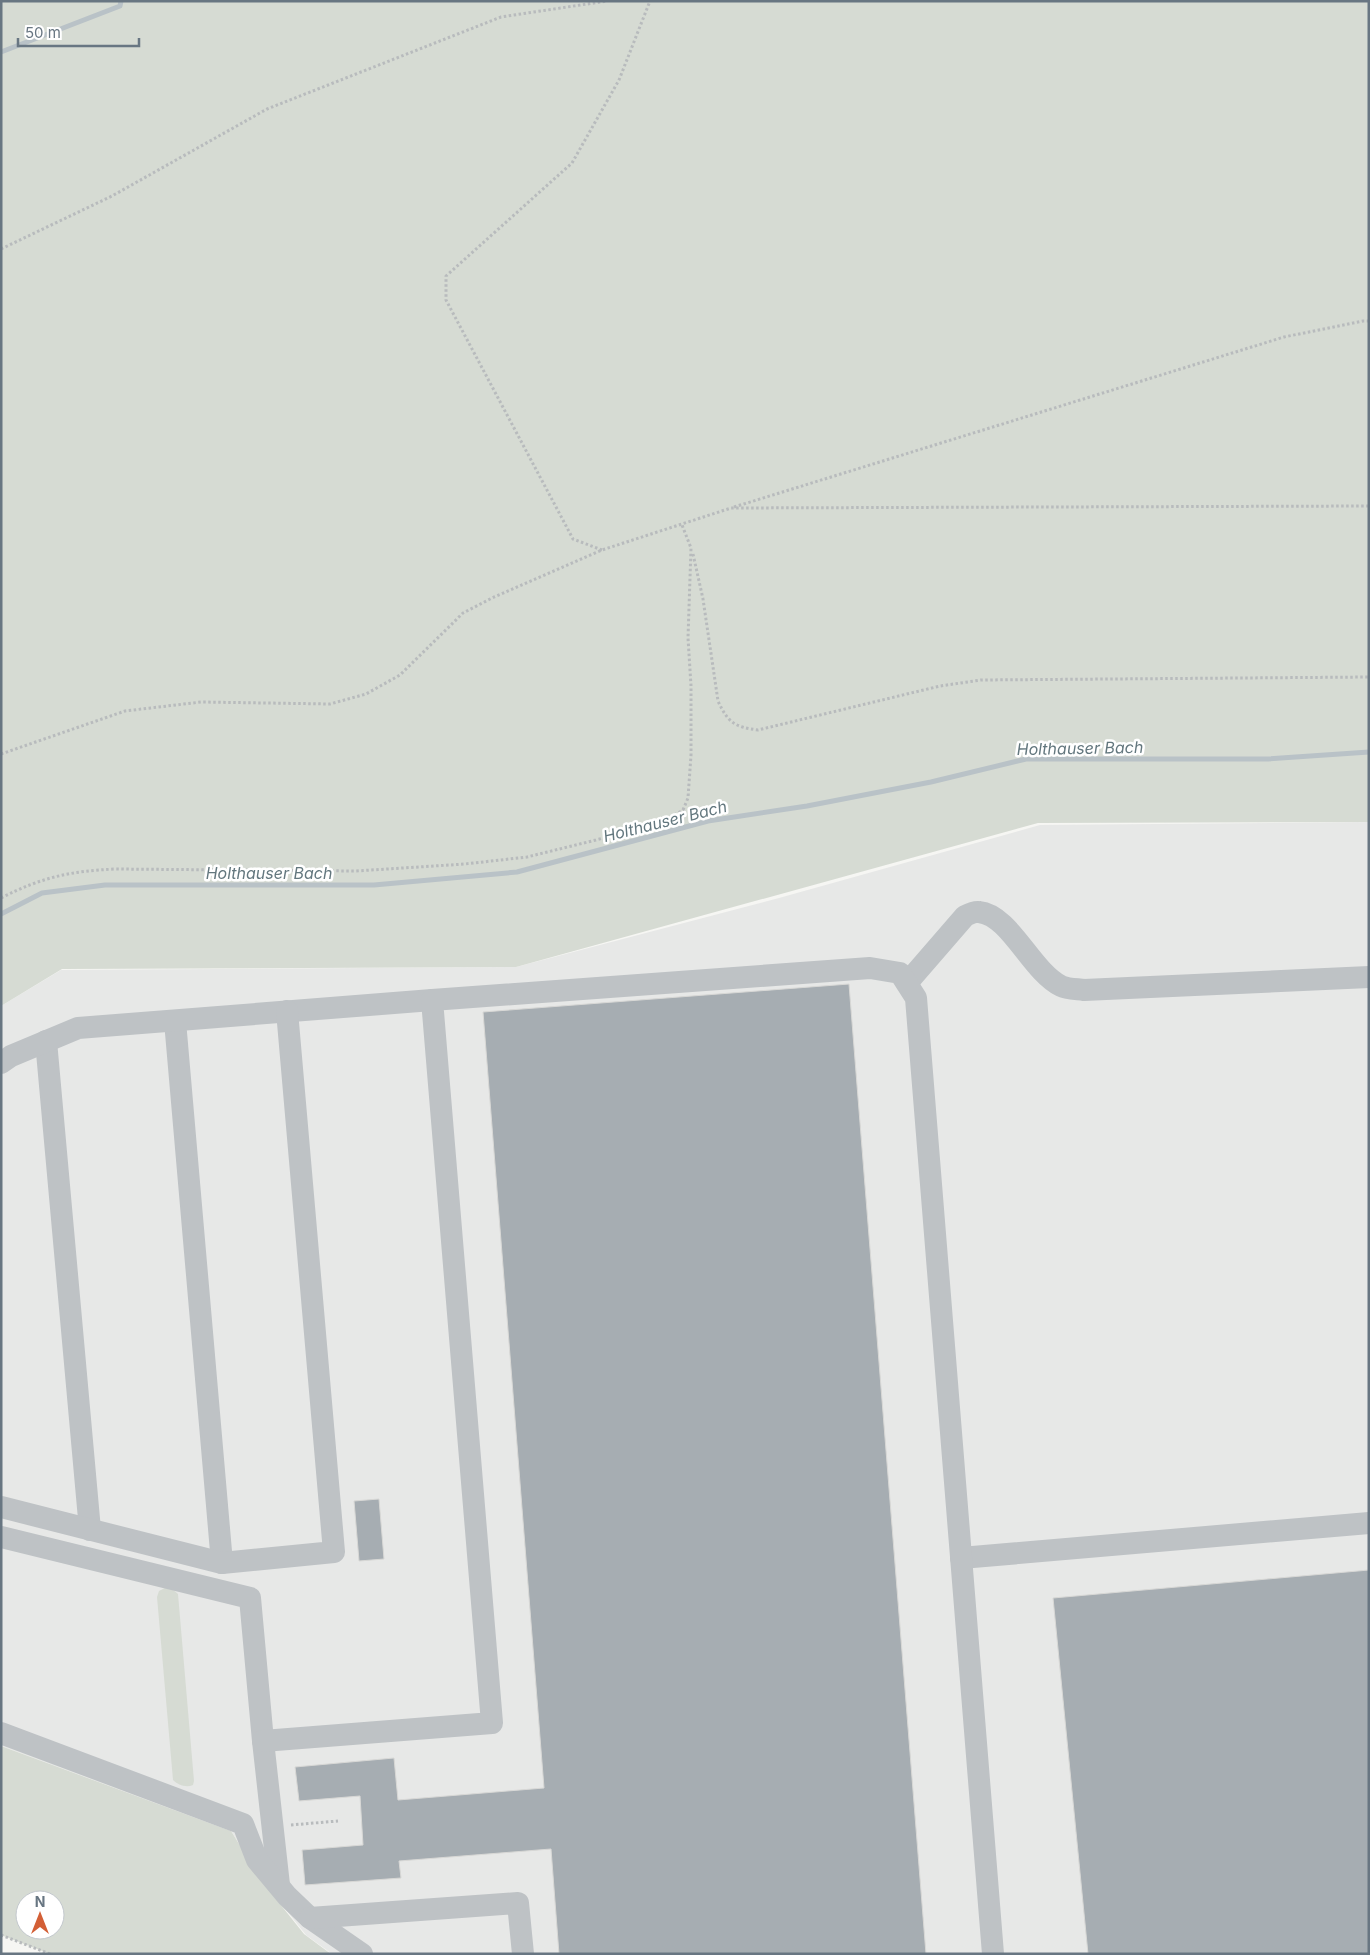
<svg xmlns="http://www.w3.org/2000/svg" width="1370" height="1955" font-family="Inter,sans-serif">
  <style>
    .built { fill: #e7e8e7 }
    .green { fill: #d6dbd3; fill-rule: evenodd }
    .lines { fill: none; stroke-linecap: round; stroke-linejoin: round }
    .stream { stroke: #b9c2c7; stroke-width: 5 }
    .building { fill: #a6adb2; stroke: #d8d8d6 }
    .path { stroke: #b8bbbd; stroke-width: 3; stroke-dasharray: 2.5 2.5; stroke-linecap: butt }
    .minor { stroke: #bec2c5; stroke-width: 22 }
    .labels { text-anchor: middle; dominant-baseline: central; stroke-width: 5; stroke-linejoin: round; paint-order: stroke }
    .water-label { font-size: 16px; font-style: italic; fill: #63777e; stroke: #fff }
  </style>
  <rect width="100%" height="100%" fill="#f6f6f3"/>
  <!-- built -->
  <polygon class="built" points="1369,822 1369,1954 332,1954 306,1935 265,1884 231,1831 1,1746 1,1006 61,970 516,967 779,898 1040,825"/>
  <!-- green -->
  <g class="green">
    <polygon points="1,1 1369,1 1369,822 1038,823 516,967 62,969 1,1006"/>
    <path d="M165,1588L172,1589L178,1594L194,1781L193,1785C186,1788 178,1785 173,1780L157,1597L159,1591Z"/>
    <path d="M1,1746L231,1831L264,1884L304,1934L331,1954H50L1,1935ZM25,1900H55V1930H25Z"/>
  </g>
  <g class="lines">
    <!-- stream -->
    <g class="stream">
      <polyline points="1,52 120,6 121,1"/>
      <polyline points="1,914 42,893 105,885 374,885 517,872 708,821 807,806 931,782 1026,759 1268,759 1369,752"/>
    </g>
  </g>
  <!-- building -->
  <g class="building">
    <polygon points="849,984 926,1954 559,1954 551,1849 399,1861 401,1878 305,1885 302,1850 363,1845 360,1796 299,1801 295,1767 394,1758 398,1800 544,1788 483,1012"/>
    <polygon points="379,1499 384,1559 359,1561 354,1501"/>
    <polygon points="1369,1570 1369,1954 1088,1954 1053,1598"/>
  </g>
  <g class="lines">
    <!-- path -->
    <g class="path">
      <polyline points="1,249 112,196 267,109 501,17 607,1"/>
      <polyline points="734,507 1284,337 1363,321 1369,321"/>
      <polyline points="602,550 573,539 446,300 446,276 572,163 619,80 650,1"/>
      <path d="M693,554L703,599L718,701C728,723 735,727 758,730L940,686L981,680L1369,677"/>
      <polyline points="1,754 125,711 201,702 330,704 366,694 400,675 463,613 494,597 602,550 731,508 1369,506"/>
      <path d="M1,898C42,877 71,871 116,869L356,871L465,864L527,857L596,840L662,822L683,810L688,798L691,755V686L688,638L691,548L682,525"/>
      <polyline points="291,1825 338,1821"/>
      <polyline points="1,1935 50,1954"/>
    </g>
    <!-- minor -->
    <g class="minor">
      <path d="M907,983L965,916C969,914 975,911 979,912C1010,915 1031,971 1061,986C1067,989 1077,989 1084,990L1369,977"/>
      <polyline points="175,1021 222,1563"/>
      <polyline points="46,1041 90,1530"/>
      <polyline points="1,1063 11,1056 78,1028 432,1000"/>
      <polyline points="1,1507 222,1563 334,1552 287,1011"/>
      <polyline points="1,1537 250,1598 263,1741 279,1885"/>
      <polyline points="961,1558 1369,1523"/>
      <polyline points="1,1733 243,1824 257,1860 287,1896 310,1918 362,1954"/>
      <polyline points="263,1741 492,1723 432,1000 870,968 900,973 916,998 993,1954"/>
      <polyline points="310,1918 518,1903 523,1954"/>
    </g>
  </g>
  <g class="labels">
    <!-- water labels -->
    <g class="water-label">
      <text transform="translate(1080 748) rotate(-1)">Holthauser Bach</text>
      <text transform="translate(665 821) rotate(-14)">Holthauser Bach</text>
      <text x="269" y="873">Holthauser Bach</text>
    </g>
  </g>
  <!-- border -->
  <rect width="1370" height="1955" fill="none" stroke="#687682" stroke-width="5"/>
  <!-- north arrow -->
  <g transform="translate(40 1915)"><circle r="24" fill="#ffffff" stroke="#c3c8cd"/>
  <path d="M0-4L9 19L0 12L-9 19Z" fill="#d35f36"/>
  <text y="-8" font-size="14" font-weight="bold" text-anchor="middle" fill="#687682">N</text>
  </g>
  <!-- scale -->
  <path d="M18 38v8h121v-8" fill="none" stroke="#687682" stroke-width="2.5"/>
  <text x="25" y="38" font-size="15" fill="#687682" stroke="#ffffff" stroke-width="4" paint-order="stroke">50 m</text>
</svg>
